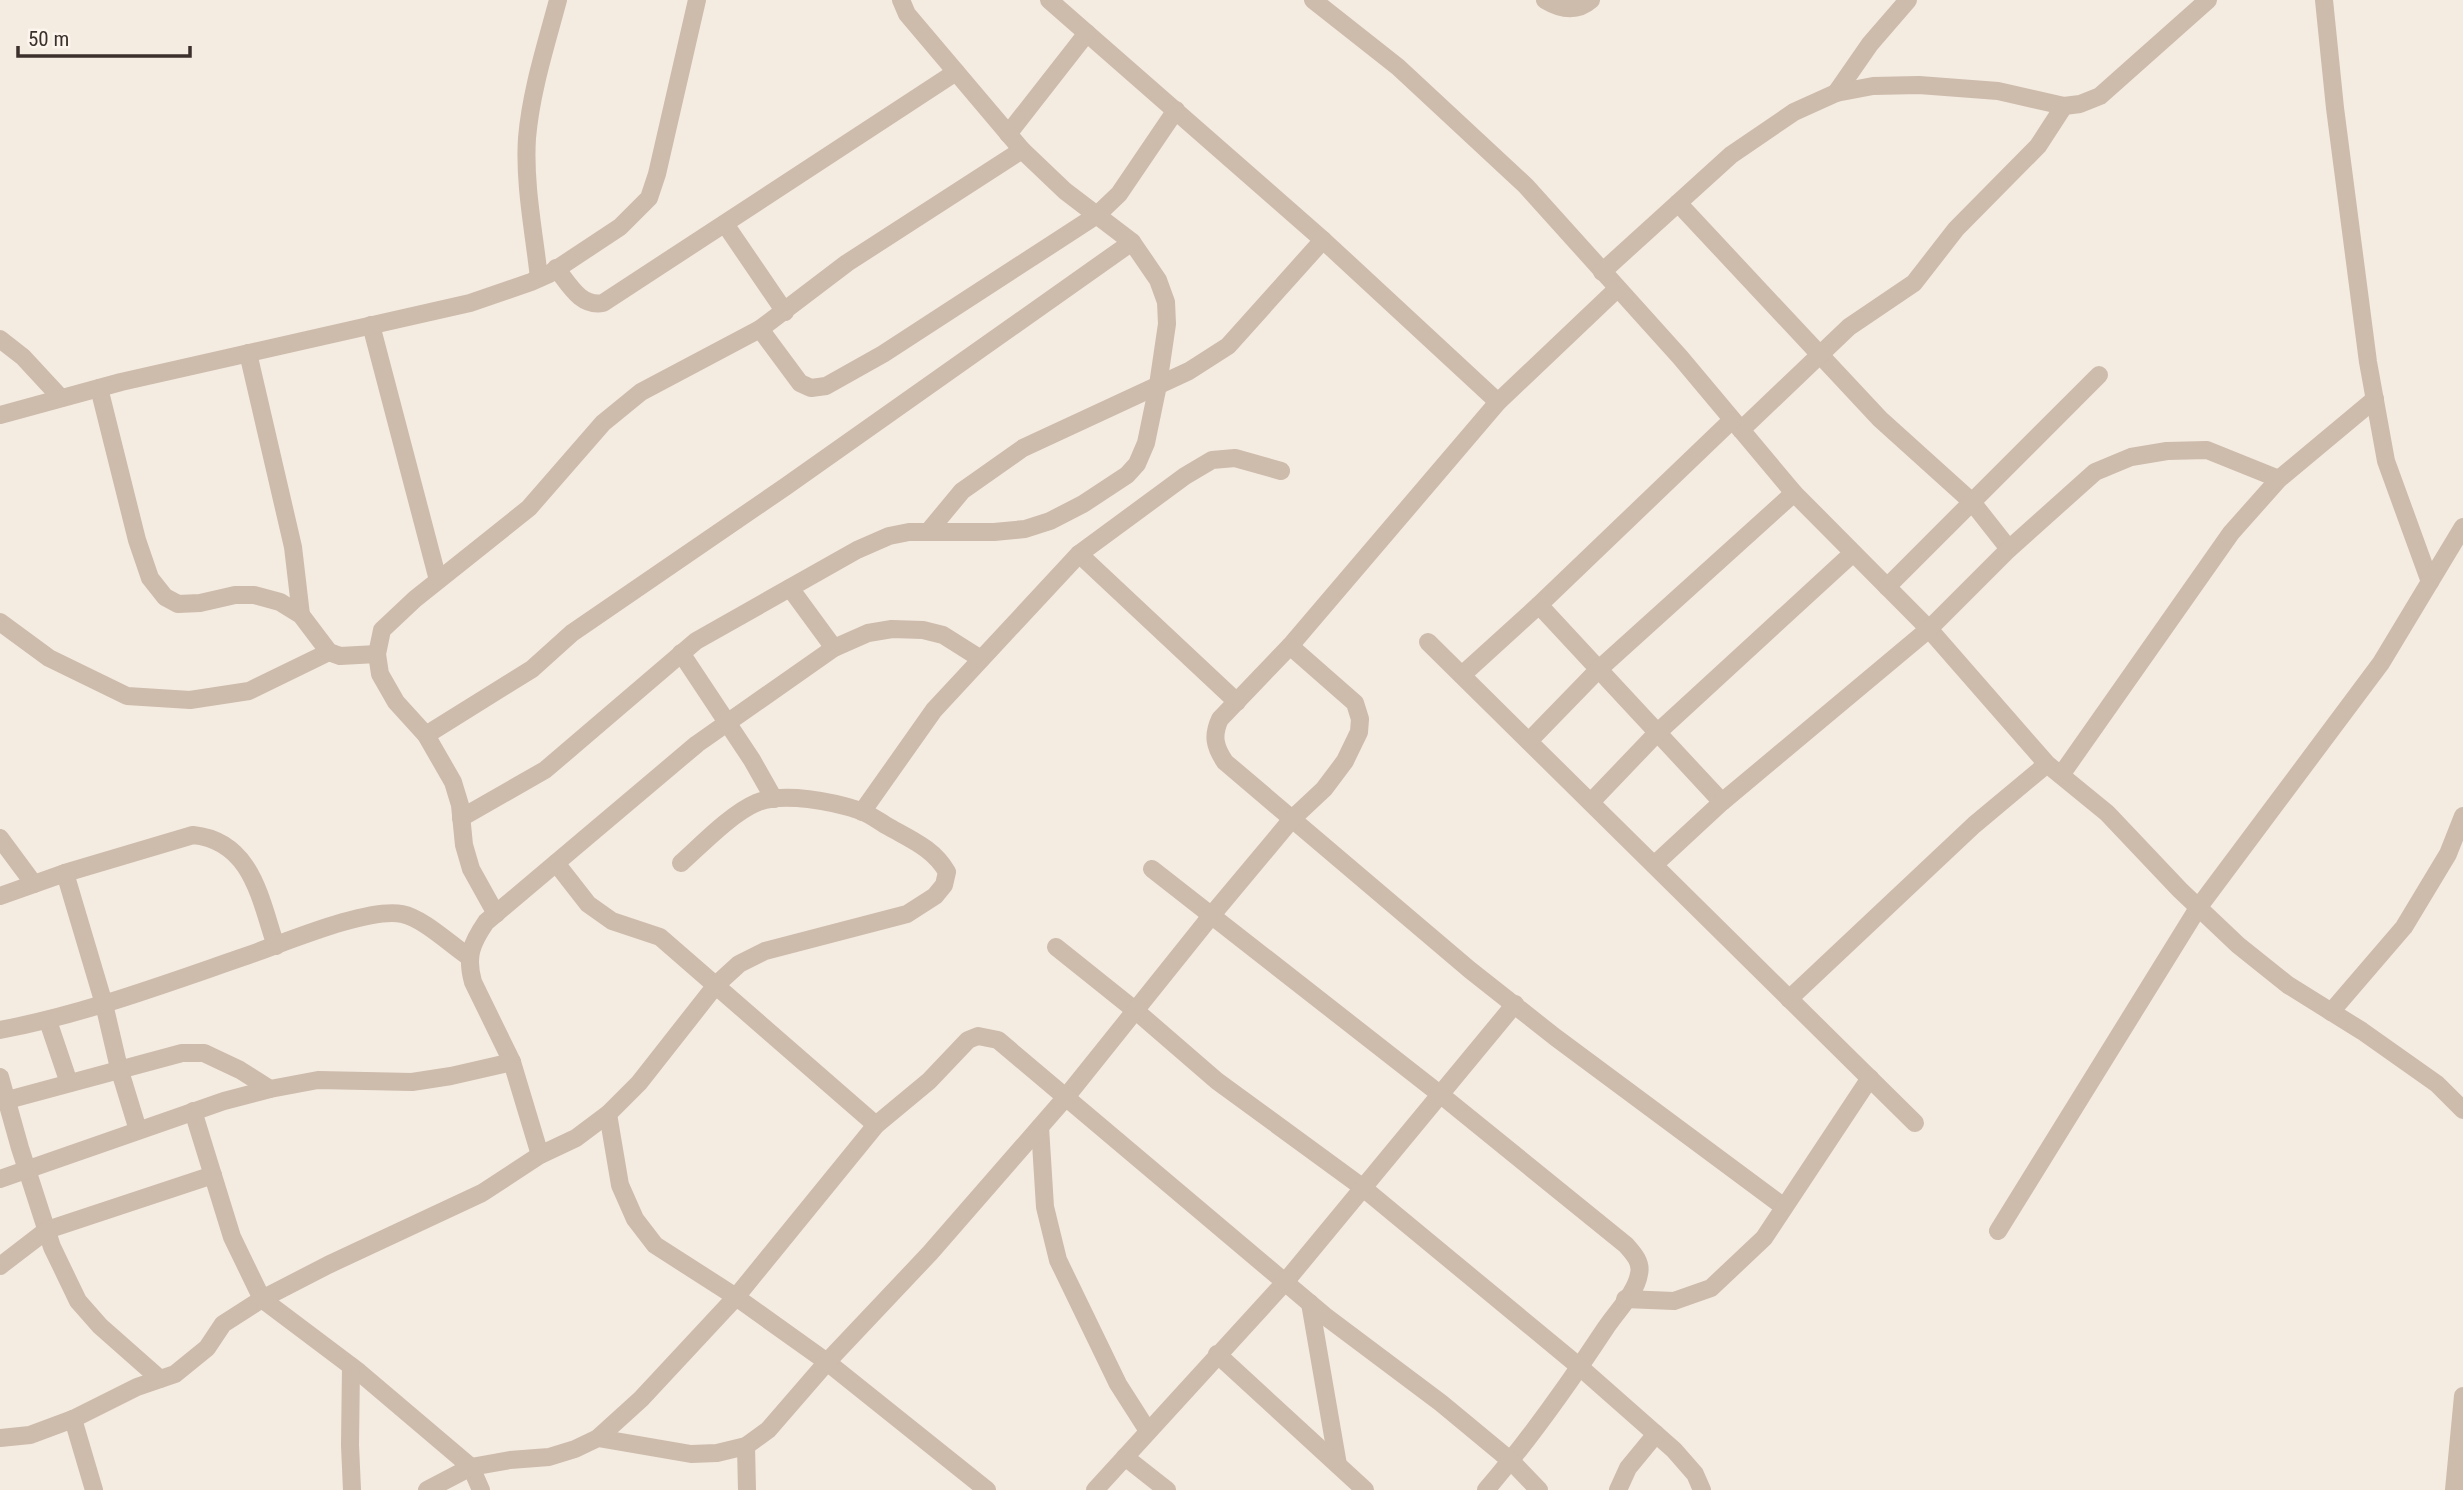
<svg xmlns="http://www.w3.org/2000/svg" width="2463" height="1490" font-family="'Roboto Condensed',sans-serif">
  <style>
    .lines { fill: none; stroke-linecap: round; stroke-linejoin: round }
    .minor { stroke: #cdbbac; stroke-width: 18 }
  </style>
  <rect width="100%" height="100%" fill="#f4ebe1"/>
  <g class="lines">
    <!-- minor -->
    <g class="minor">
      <polyline points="1049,0 1323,240 1498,402"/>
      <polyline points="1313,0 1398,67 1526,186 1680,357 1794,493 1929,629 2047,764 2107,813 2180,890 2238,945 2288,985 2362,1031 2437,1084 2463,1110"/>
      <path d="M1545,0C1560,9 1576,13 1591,0"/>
      <polyline points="2324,0 2335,108 2368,362 2386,461 2430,582"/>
      <polyline points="1836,93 1870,44 1908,0"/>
      <polyline points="1008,134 1087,33"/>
      <polyline points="1678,203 1880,419 1972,502 2009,549"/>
      <polyline points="725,224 785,312"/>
      <path d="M556,268C569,284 580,307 603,303L956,72"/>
      <polyline points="1602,272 1731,155 1794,112 1836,93 1873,86 1919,85 1998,91 2064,106 2080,104 2100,96 2208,0"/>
      <path d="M539,278C534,232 524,184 527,138C531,91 546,45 558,0"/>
      <path d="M1617,289L1498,402L1290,646L1220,719C1212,736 1215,747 1225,762L1470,970L1555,1037L1784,1207"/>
      <polyline points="371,325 438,580"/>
      <polyline points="760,329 800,383 811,388 826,386 883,354 1097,215 1119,194 1176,110"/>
      <polyline points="0,339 23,357 61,398"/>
      <polyline points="248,353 293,547 301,615"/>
      <polyline points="99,388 137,540 150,578 165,597 178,604 200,603 235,595 254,595 280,602 301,615 329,652 340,656 377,654"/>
      <polyline points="0,415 121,382 470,303 531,282 549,274 620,227 649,198 657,174 697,0"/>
      <polyline points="1741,430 1849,327 1914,283 1956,229 2038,146 2064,106"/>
      <polyline points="928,532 962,491 1023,448 1189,371 1228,346 1323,240"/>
      <polyline points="1079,554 1237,702"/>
      <polyline points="1887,587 2099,375"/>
      <polyline points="790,588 834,648"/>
      <polyline points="1539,605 1722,802"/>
      <polyline points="0,622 49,658 127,696 190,700 249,691 329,652"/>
      <polyline points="1428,642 1915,1123"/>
      <polyline points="681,653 752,760 774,799"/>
      <polyline points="1462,675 1539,605 1732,420"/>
      <polyline points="426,735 532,669 572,633 785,487 1132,242"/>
      <polyline points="1529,741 1598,670 1794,493"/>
      <polyline points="2061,775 2231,533 2279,479 2375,399"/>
      <polyline points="1591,802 1657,733 1853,553"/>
      <polyline points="862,812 934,710 1079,554 1185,476 1212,460 1235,458 1281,471"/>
      <polyline points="461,818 545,770 696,641 857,550 889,536 909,532 994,532 1025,529 1050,521 1083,504 1127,475 1137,464 1146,443 1158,385 1167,324 1166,302 1158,280 1132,242 1065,191 1022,150 907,14 901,0"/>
      <polyline points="0,838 34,884"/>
      <polyline points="556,863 588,904 612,921 660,937 876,1125"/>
      <polyline points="1654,865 1722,802 1929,629 2009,549 2095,472 2131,457 2167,451 2207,450 2279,479"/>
      <path d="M1152,869L1441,1095L1626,1245C1633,1253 1642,1262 1639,1274C1636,1293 1616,1312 1605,1329C1568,1385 1530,1439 1486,1490"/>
      <polyline points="65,873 104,1004 119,1068 138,1130"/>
      <path d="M0,896L65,873L193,835C252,841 260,899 276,946"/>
      <polyline points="496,914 471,869 464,845 460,805 453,782 426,735 396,702 380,674 377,654 382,630 415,599 529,508 603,423 641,392 760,329 847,263 1022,150"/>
      <polyline points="1056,947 1136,1011 1217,1081 1362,1187 1581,1368 1674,1450 1695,1474 1702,1490"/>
      <polyline points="1789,999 1974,825 2047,764"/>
      <polyline points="2331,1012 2404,927 2448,854 2463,816"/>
      <polyline points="48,1021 69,1083"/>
      <path d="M0,1030C85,1014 167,983 249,955C284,943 368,907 402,914C423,918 451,945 469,957"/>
      <polyline points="0,1077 20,1148 52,1247 78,1301 100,1326 160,1379"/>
      <polyline points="0,1102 182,1053 204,1053 240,1070 270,1089"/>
      <polyline points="193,1111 232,1237 262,1299 359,1372 471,1467 481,1490"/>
      <polyline points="608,1114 620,1185 635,1219 655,1245 736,1297 827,1362 987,1490"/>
      <polyline points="1040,1127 1045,1207 1058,1260 1118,1384 1148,1431"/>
      <path d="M540,1155L512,1062L473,982C466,957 471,944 486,922L697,744L834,648L868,633L892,629L923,630L943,635L981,659"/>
      <polyline points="0,1179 224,1101 270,1089 318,1080 412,1082 451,1076 512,1062"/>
      <polyline points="1998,1231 2198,908 2381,663 2463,527"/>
      <polyline points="0,1266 47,1230 213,1175"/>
      <polyline points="1625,1299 1674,1301 1711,1288 1764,1238 1870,1078"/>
      <polyline points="1310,1303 1338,1465"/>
      <polyline points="1217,1354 1365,1490"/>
      <polyline points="351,1366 350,1445 352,1490"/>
      <polyline points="73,1419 94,1490"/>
      <path d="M0,1438L30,1435L73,1419L137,1387L175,1374L207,1348L223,1324L262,1299L328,1265L482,1193L540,1155L576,1138L608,1114L639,1083L716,985L739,964L765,951L907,914L935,896L944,885L947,872C934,849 912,840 889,827C880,822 871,815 861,811C835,802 782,791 756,803C732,813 701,845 681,863"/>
      <polyline points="598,1438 691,1454 717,1453 746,1446 768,1430 827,1362 930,1253 1066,1097 1211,916 1292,819 1324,789 1345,761 1359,732 1360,719 1355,703 1290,646"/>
      <polyline points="746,1446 747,1490"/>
      <polyline points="1125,1457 1167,1490"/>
      <polyline points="427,1490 471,1467 510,1460 549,1457 575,1449 598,1438 641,1399 736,1297 876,1125 929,1081 968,1040 978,1036 998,1040 1325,1316 1441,1403 1511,1461 1539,1490"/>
      <polyline points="1095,1490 1286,1281 1515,1004"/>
      <polyline points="1618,1490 1628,1468 1656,1434"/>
      <polyline points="2454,1490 2463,1396"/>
    </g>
  </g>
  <!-- scale -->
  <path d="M18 46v10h172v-10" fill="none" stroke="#3b302b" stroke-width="3.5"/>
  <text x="28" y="46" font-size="21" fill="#3b302b" stroke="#fbf5ee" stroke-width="5" paint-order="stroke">50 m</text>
</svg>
